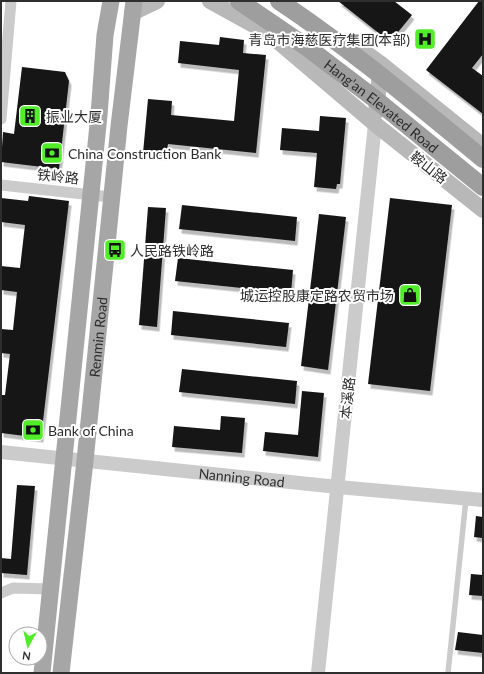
<svg xmlns="http://www.w3.org/2000/svg" width="484" height="674" font-family="Lato,'Noto Sans SC',sans-serif">
  <style>
    .building { fill: #151515; filter: url(#shadow) }
    .lines { fill: none; stroke-linecap: round; stroke-linejoin: round }
    .service { stroke: #cbcbcb; stroke-width: 5.5 }
    .minor { stroke: #cbcbcb; stroke-width: 11 }
    .tertiary { stroke: #cbcbcb; stroke-width: 14 }
    .secondary { stroke: #b8b8b8; stroke-width: 16 }
    .primary { stroke: #a6a6a6; stroke-width: 17 }
    .trunk-bridge { stroke: #9e9e9e; stroke-width: 18 }
    .labels { text-anchor: middle; dominant-baseline: central; stroke-width: 4; stroke-linejoin: round; paint-order: stroke }
    .poi-label { font-size: 14px; fill: #2e2e2e; stroke: #fff; text-anchor: start }
    .street-label { font-size: 14px; fill: #2e2e2e; stroke: #fff }
  </style>
  <defs>
    <filter id="shadow"><feDropShadow dx="2.5" dy="4.5" stdDeviation="0" flood-color="#0004"/></filter>
  </defs>
  <rect width="100%" height="100%" fill="#fff"/>
  <!-- building -->
  <g class="building">
    <polygon points="338,1 394,1 412,15 390,42"/>
    <polygon points="479,1 483,1 483,54 472,68 483,76 483,114 426,70"/>
    <polygon points="220,37 244,40 243,53 266,55 256,153 168,144 166,156 143,153 148,99 172,101 171,115 234,121 239,70 178,63 180,41 219,45"/>
    <polygon points="22,67 65,72 69,81 59,169 1,162 3,132 14,134"/>
    <polygon points="320,116 346,118 340,184 337,184 336,189 314,187 317,153 280,150 282,128 319,131"/>
    <polygon points="29,196 69,201 41,438 1,433 2,420 1,419 1,395 5,395 10,354 1,353 1,329 13,330 17,292 1,290 1,266 20,268 25,225 1,222 1,198 28,201"/>
    <polygon points="390,198 452,205 430,391 368,384"/>
    <polygon points="182,205 297,217 295,241 179,229"/>
    <polygon points="148,207 166,208 157,327 139,325"/>
    <polygon points="319,214 346,217 328,370 301,366"/>
    <polygon points="178,258 293,270 291,293 175,281"/>
    <polygon points="173,311 289,323 286,347 171,335"/>
    <polygon points="182,369 297,381 295,404 179,392"/>
    <polygon points="302,391 324,393 318,457 263,451 265,432 298,435"/>
    <polygon points="221,416 245,418 242,453 172,447 174,426 220,430"/>
    <polygon points="17,485 35,486 27,575 1,573 1,558 11,559"/>
    <polygon points="476,516 483,517 483,538 474,537"/>
    <polygon points="471,574 483,575 483,596 469,595"/>
    <polygon points="458,632 483,635 483,653 455,650"/>
  </g>
  <g class="lines">
    <!-- service -->
    <polyline class="service" points="448,673 466,499"/>
    <!-- minor -->
    <g class="minor">
      <polyline points="1,119 11,1"/>
      <polyline points="1,185 111,197"/>
      <polyline points="1,593 13,588 51,589"/>
    </g>
    <!-- tertiary -->
    <g class="tertiary">
      <path id="s1" d="M1,452L338,487L483,500"/>
      <polyline points="318,673 375,124"/>
    </g>
    <!-- secondary -->
    <g class="secondary">
      <polyline points="210,1 268,33 375,124 483,210"/>
      <polyline points="132,13 157,1"/>
      <polyline points="352,43 381,64 376,112"/>
      <polyline points="381,64 483,146"/>
    </g>
    <!-- primary -->
    <g class="primary">
      <polyline points="42,673 99,115 105,35 111,1"/>
      <path id="s2" d="M61,673L85,461L119,126L134,1"/>
    </g>
    <!-- trunk-bridge -->
    <g class="trunk-bridge">
      <path id="s3" d="M239,1L308,48L375,99L483,187"/>
      <path d="M279,1C351,49 416,104 483,159"/>
    </g>
  </g>
  <!-- icons -->
  <defs>
    <g id="hospital-square" transform="scale(1.15)"><rect x="-9" y="-9" width="18" height="18" rx="4" fill="#51ed28" stroke="#fff"/><path d="M-5-5h3v3.5h4V-5h3V5h-3V1.5h-4V5h-3Z" fill="#111"/></g>
    <g id="building-square" transform="scale(1.15)"><rect x="-9" y="-9" width="18" height="18" rx="4" fill="#51ed28" stroke="#fff"/><path d="M-4-6H4V6H1V3H-1V6H-4ZM-2.5-4.3h1.7v1.8h-1.7ZM.8-4.3h1.7v1.8H.8ZM-2.5-1h1.7V.8h-1.7ZM.8-1h1.7V.8H.8Z" fill="#111"/></g>
    <g id="bank-square" transform="scale(1.15)"><rect x="-9" y="-9" width="18" height="18" rx="4" fill="#51ed28" stroke="#fff"/><path d="M-6-4H6V4H-6ZM0-2.3a2.3 2.3 0 1 0 0 4.6a2.3 2.3 0 1 0 0-4.6Z" fill="#111"/></g>
    <g id="bus-square" transform="scale(1.15)"><rect x="-9" y="-9" width="18" height="18" rx="4" fill="#51ed28" stroke="#fff"/><path d="M-5-6H5V4H4V6H2V4H-2V6H-4V4H-5ZM-3.5-4V0h7V-4ZM-3.5 1.2v1.5H-2V1.2ZM2 1.2v1.5H3.5V1.2Z" fill="#111"/></g>
    <g id="shop-square" transform="scale(1.15)"><rect x="-9" y="-9" width="18" height="18" rx="4" fill="#51ed28" stroke="#fff"/><path d="M-5-2.5h2.3a2.7 3.5 0 0 1 5.4 0H5L5.5 6h-11ZM-1.5-2.5h3a1.5 2.3 0 0 0-3 0Z" fill="#111"/></g>
  </defs>
  <g fill-rule="evenodd">
    <use href="#hospital-square" x="425" y="39"/>
    <use href="#building-square" x="30" y="116"/>
    <use href="#bank-square" x="52" y="153"/>
    <use href="#bus-square" x="115" y="250"/>
    <use href="#shop-square" x="410" y="295"/>
    <use href="#bank-square" x="33" y="430"/>
  </g>
  <g class="labels">
    <!-- poi labels -->
    <g class="poi-label">
      <text x="410" y="39" text-anchor="end">青岛市海慈医疗集团(本部)</text>
      <text x="46" y="116">振业大厦</text>
      <text x="68" y="153">China Construction Bank</text>
      <text x="130" y="250">人民路铁岭路</text>
      <text x="394" y="295" text-anchor="end">城运控股康定路农贸市场</text>
      <text x="48" y="430">Bank of China</text>
    </g>
    <!-- street labels -->
    <g class="street-label">
      <text stroke="none"><textPath href="#s3" startOffset="177">Hang'an Elevated Road</textPath></text>
      <text transform="translate(429 167) rotate(38)">鞍山路</text>
      <text transform="translate(58 176) rotate(6)">铁岭路</text>
      <text stroke="none"><textPath href="#s2" startOffset="338">Renmin Road</textPath></text>
      <text transform="translate(347 398) rotate(-84)">本溪路</text>
      <text stroke="none"><textPath href="#s1" startOffset="242">Nanning Road</textPath></text>
    </g>
  </g>
  <!-- border -->
  <rect width="484" height="674" fill="none" stroke="#2e2e2e" stroke-width="4"/>
  <!-- north arrow -->
  <g transform="translate(28 646) rotate(188)"><circle r="19" fill="#ffffff" stroke="#ababab"/>
  <path d="M0-3L7 15L0 10L-7 15Z" fill="#51ed28"/>
  <text y="-6" font-size="11" font-weight="bold" text-anchor="middle" fill="#2e2e2e">N</text>
  </g>
</svg>
